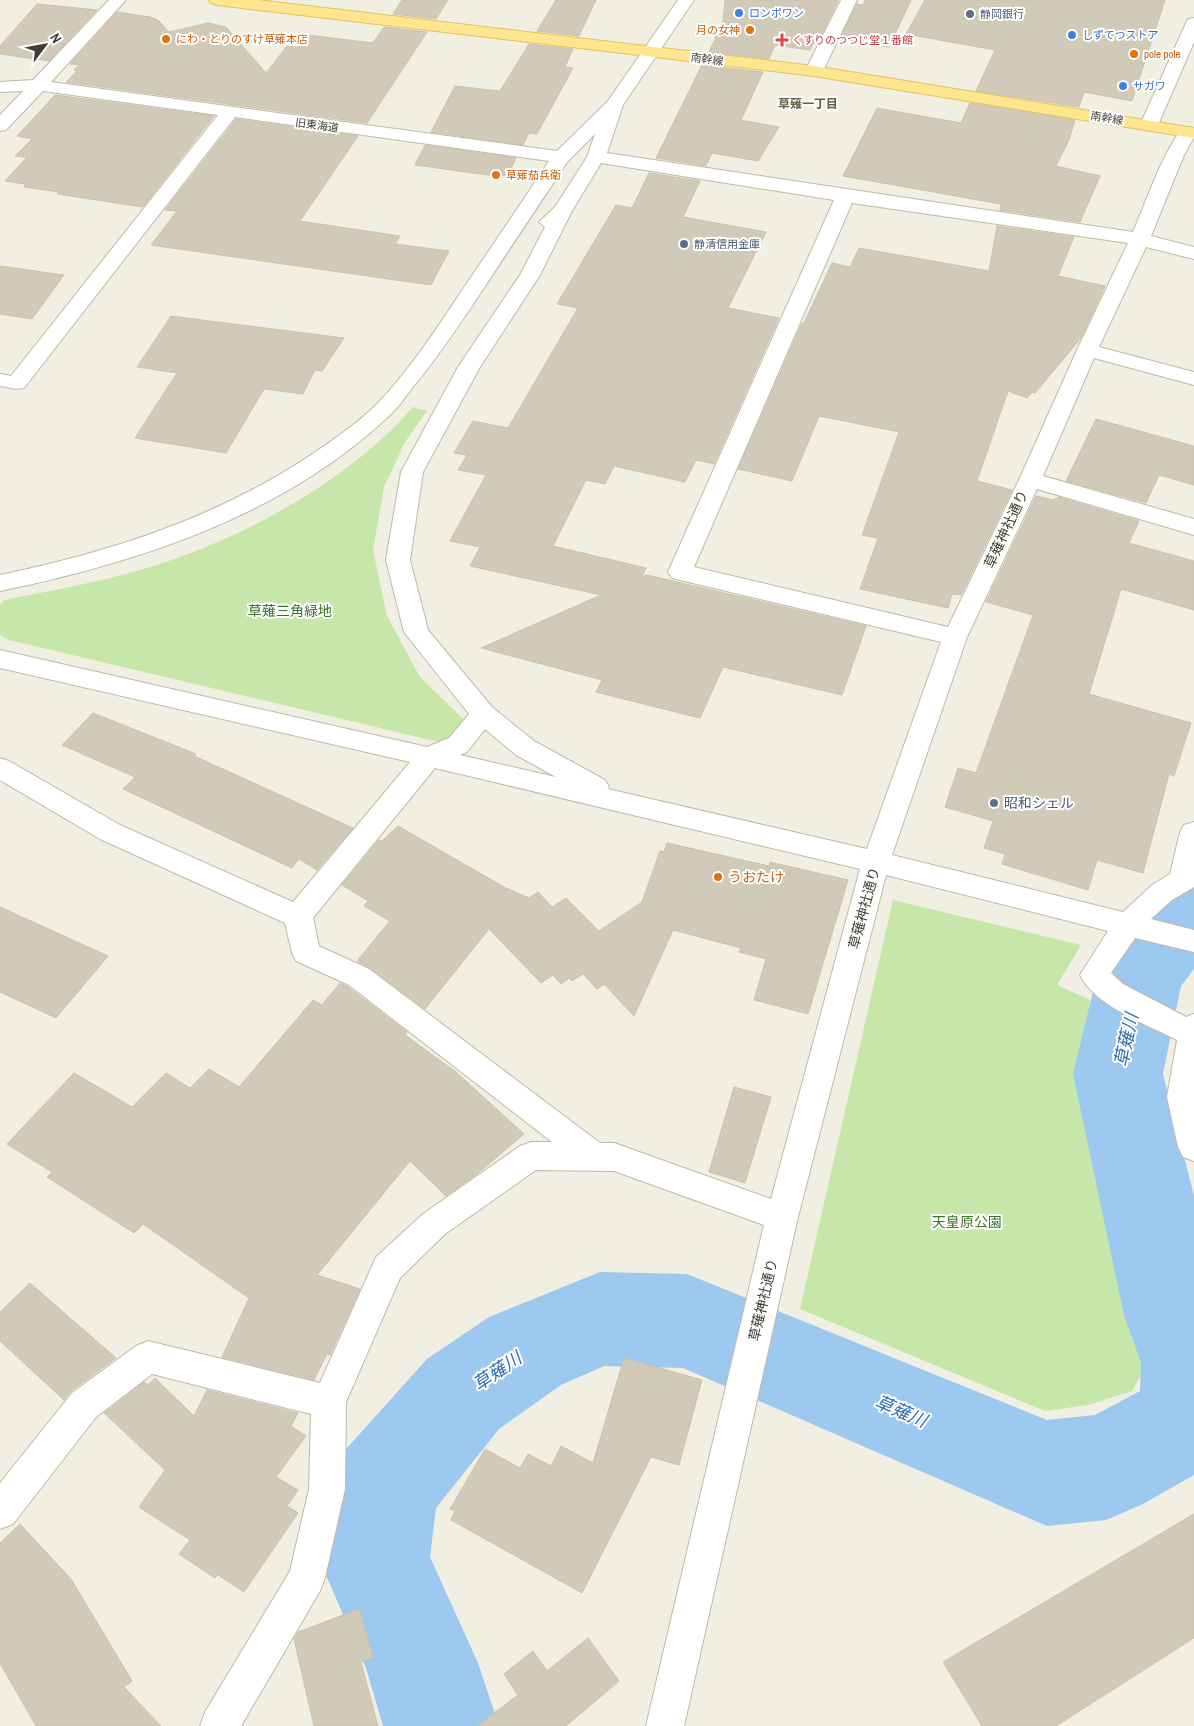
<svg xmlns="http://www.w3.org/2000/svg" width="1194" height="1726" font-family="'Archivo Narrow','Noto Sans JP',sans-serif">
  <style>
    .green { fill: #c7e6aa }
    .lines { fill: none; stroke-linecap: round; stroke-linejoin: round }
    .river { fill: #9dc8ef; fill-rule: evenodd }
    .building { fill: #d2cab8; stroke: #cdc2ab }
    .minor-casing { stroke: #bfb9a8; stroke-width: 2 }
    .major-casing { stroke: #e2c45f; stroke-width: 2 }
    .minor { fill: #fff; fill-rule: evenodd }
    .major { fill: #fde68f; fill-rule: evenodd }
    .shop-dot { fill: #3f7fe0; stroke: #fff; stroke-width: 2 }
    .service-dot { fill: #5c6f8a; stroke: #fff; stroke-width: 2 }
    .food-dot { fill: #e8710a; stroke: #fff; stroke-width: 2 }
    .health-dot { fill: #e0444e; stroke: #fff; stroke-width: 2 }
    .labels { text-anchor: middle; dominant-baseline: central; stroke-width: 4; stroke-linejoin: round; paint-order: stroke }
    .far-shop-label { font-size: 11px; fill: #366cbe; stroke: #fff; text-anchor: start }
    .far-service-label { font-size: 11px; fill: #4e5e75; stroke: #fff; text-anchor: start }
    .far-food-label { font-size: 11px; fill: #c56008; stroke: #fff; text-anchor: start }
    .far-health-label { font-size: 11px; fill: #be3a42; stroke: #fff; text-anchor: start }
    .far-street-label { font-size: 11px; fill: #423d33; stroke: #fff }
    .far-neighbourhood-label { font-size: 12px; font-weight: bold; fill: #655c4a; stroke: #fff }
    .street-label { font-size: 14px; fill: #423d33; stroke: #fff }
    .park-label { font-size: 14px; fill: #3e7327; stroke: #fff }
    .service-label { font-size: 14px; fill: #4e5e75; stroke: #fff; text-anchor: start }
    .food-label { font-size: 14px; fill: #c56008; stroke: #fff; text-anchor: start }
    .near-water-label { font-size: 18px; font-style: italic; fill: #2e6eac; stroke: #fff }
  </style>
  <rect width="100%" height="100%" fill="#f1eee2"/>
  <!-- green -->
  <g class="green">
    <path d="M413,407L427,411L405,442L384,487L373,550L387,616L420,677L464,720L460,730L439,742L9,640L0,635V605L4,600C49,591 96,583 140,570C237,542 347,483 413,407Z"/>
    <polygon points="893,900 1081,945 1057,985 1090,1000 1087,1093 1145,1367 1132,1391 1088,1405 1045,1411 800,1309"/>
  </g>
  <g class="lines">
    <!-- river -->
    <polygon class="river" points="1194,886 1194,969 1181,986 1163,1074 1194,1196 1194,1475 1143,1504 1106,1520 1047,1526 683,1368 604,1366 561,1385 499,1429 436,1508 430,1557 478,1663 499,1726 383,1726 366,1668 320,1561 332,1486 347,1448 427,1359 489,1317 600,1272 687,1274 1047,1420 1095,1415 1140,1391 1141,1363 1124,1315 1073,1074 1097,975 1109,950 1144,908 1164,896"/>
  </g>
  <!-- building -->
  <g class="building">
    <polygon points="402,0 448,0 436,19 393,14"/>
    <polygon points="556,0 596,0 579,36 537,31"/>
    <polygon points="725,0 835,0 838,1 821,36 817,36 810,50 775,45 769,59 709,52 716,37 714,37 723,21"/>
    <polygon points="865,0 911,0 889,47 840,39 857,4 863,5"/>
    <polygon points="925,0 1165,0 1132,101 1084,92 1079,107 976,91 995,50 906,34"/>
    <polygon points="37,4 97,10 49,61 0,54 0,46"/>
    <polygon points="117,12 150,17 158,20 169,32 208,23 226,27 266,73 287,46 297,47 308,35 373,43 384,27 427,32 367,123 66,82 77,71 74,70 79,65 70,64"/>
    <polygon points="529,44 573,49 565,67 573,68 537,134 529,133 523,145 431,132 455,86 500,91"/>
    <polygon points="702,65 763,72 741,120 779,127 758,161 712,153 706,166 656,158"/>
    <polygon points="55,95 214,116 143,207 57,194 59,192 24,187 25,184 5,181 27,157 15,156 32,139 17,136"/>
    <polygon points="970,103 1075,120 1069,140 1056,166 1100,176 1080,222 1000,210 1001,204 843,176 877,108 961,123"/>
    <polygon points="236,119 358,136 300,221 400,236 395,244 449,251 431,285 151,245 177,211 165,210"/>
    <polygon points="425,145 516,158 508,175 495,176 415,165"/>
    <polygon points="649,173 700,181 683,217 766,232 728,308 779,318 714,464 696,460 685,482 614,466 605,484 586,480 553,546 646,568 642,577 647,575 866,626 842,695 723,667 700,718 596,692 602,680 481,648 601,595 470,566 480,547 450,541 486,475 458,470 467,455 454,453 473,421 508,428 578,308 557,304 616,205 632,208"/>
    <polygon points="997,226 1074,237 1058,276 1105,286 1081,338 1035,393 1032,392 1027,398 1008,391 977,481 1012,490 961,595 952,594 948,608 860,589 878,538 862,535 899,432 819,416 792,481 738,469 802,323 804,323 832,263 850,267 859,248 989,271"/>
    <polygon points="0,266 64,275 32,319 0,314"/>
    <polygon points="171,316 344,338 322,371 315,370 303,394 264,389 226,453 135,438 177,373 137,367"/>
    <polygon points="1096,419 1194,446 1194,485 1159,475 1146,503 1066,481"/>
    <polygon points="1036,496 1054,500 1058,497 1139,521 1129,543 1194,561 1194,610 1121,589 1089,694 1191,723 1174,776 1169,774 1143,873 1097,860 1088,890 1002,864 1005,854 984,848 993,821 945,807 958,768 976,773 1033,615 986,602"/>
    <polygon points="93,713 196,754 194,756 353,828 317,870 299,859 292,868 123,789 135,777 62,745"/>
    <polygon points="398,826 504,887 529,898 538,892 552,907 566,898 599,931 642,902 660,851 664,852 667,843 769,866 770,862 848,880 808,1014 754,1000 766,959 739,952 741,948 673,930 634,1016 604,984 597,989 583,974 572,981 569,978 561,984 553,975 541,983 489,929 425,1009 370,968 357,961 390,921 364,906 368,901 342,885 379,840 382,841"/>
    <polygon points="0,907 108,956 56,1018 0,992"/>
    <polygon points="340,983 348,987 407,1032 405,1035 456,1072 524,1134 477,1174 446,1196 410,1161 317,1275 360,1289 330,1355 327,1354 314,1380 222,1357 249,1298 143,1224 134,1233 47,1177 52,1172 7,1144 74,1073 132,1107 166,1073 190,1088 209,1069 239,1087 313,1000 322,1005"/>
    <polygon points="734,1087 771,1097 745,1183 709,1172"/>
    <polygon points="30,1283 116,1358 71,1391 64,1400 0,1341 0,1312"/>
    <polygon points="624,1358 702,1380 679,1465 651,1457 582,1593 451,1520 455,1511 450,1509 485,1449 520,1468 528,1454 551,1466 561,1446 593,1463"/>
    <polygon points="155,1378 194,1416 207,1390 298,1413 291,1426 306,1436 276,1477 298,1490 287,1506 298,1513 244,1592 218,1575 215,1578 179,1554 190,1540 139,1507 165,1470 104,1413 144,1382 148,1385"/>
    <polygon points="1194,1514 1194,1638 1056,1726 982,1726 943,1662"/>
    <polygon points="20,1524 71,1579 132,1681 124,1687 161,1726 36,1726 0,1663 0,1543"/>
    <polygon points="359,1609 373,1657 361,1662 378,1726 314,1726 294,1639 298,1632"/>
    <polygon points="588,1638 619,1681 566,1726 477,1726 518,1695 504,1674 533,1651 547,1671"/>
  </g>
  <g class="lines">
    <!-- minor casing -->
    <g class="minor-casing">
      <g id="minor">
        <path d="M109,0H126L51,82L557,151L608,101L678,0H694L623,105L607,153L1133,232C1148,197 1160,159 1182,128L1188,127L1194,128V137L1184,155L1151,236L1194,247V259L1146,247L1099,347L1194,372V385L1094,358L1043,476L1194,519V535L1037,489L967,637L892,855L1123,912L1152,885L1170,874L1180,832L1184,825L1194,822V887L1172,900L1151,919L1194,930V952L1135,938L1111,973L1123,984L1186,1017L1194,1014V1161L1183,1157L1178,1147L1167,1097L1177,1040C1146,1024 1095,1006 1080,975L1108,931L886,875L798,1217L684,1726H646L764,1225L614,1171L536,1170L445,1234L400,1278L346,1402L345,1489L325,1578L320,1591L241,1726H200L205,1712L290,1571L309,1489L311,1414L152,1374L96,1417L13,1524L0,1529V1483L72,1393L136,1346L148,1341L320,1383L376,1257L423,1214L520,1146L531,1142H552L349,985L296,961L292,953L285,923L100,839L0,780V758L9,761L120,825L293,902L410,762L0,668V650L427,747L449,738L469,714L404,632L386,560L401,472L458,367L520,275L545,227L539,222L555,207L587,157L595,134L568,161C536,209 504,257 472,306C453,334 434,362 412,388C405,397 399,407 391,414C285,515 140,562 0,591V575C111,552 216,518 311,455C333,440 358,423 377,404C409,371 435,331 461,292C490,249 520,205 549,161L235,117L24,388L16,389L0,386V374L11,376L218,115L43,91L6,130L0,131V115L23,91L0,92V82L33,80ZM601,163L834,200L668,572L672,578L680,580L941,642L867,849L608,789L609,787L605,780L534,741L492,707L428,630L410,560L423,472L480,367L540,275L572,211ZM852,203L1128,243L1077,350L1019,480L948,627L694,567ZM485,729L516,755L556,777L460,755L467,752ZM435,768L860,869L771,1199L614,1143H600L369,969L319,946L313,918Z"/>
        <polygon points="841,0 857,0 823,71 820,75 814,76 808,75 805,71"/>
        <polygon points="1194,18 1194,42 1158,125 1155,129 1149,130 1143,129 1140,125 1186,23 1188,19"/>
      </g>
    </g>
    <!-- major casing -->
    <g class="major-casing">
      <polygon id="major" points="209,0 258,0 814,66 1194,128 1194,138 814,76 217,5 211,3"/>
    </g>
    <!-- minor -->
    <use href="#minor" class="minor"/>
    <!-- major -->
    <use href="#major" class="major"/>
  </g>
  <!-- markers -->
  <g class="shop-dot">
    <circle cx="739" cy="13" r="5"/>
    <circle cx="1072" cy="35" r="5"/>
    <circle cx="1123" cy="86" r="5"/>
  </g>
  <g class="service-dot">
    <circle cx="970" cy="14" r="5"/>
    <circle cx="684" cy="244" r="5"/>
    <circle cx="994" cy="803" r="5"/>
  </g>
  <g class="food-dot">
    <circle cx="750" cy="30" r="5"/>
    <circle cx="166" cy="39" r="5"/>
    <circle cx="1134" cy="54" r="5"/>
    <circle cx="496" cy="175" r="5"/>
    <circle cx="718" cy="877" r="5"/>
  </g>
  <path class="health-dot" d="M779.5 32.5h5v5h5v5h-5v5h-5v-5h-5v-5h5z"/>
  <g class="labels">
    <!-- far-shop labels -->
    <g class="far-shop-label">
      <text x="749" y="13">ロンポワン</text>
      <text x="1082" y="35">しずてつストア</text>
      <text x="1133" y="86">サガワ</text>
    </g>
    <!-- far-service labels -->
    <g class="far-service-label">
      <text x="980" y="14">静岡銀行</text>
      <text x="694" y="244">静清信用金庫</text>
    </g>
    <!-- far-food labels -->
    <g class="far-food-label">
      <text x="740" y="30" text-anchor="end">月の女神</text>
      <text x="176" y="39">にわ・とりのすけ草薙本店</text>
      <text x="1144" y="54">pole pole</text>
      <text x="506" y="175">草薙茄兵衛</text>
    </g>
    <!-- far-health labels -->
    <g class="far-health-label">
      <text x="792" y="40">くすりのつつじ堂１番館</text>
    </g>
    <!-- far-street labels -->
    <g class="far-street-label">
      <text transform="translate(707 59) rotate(7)">南幹線</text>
      <text transform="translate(1107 118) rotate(9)">南幹線</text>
      <text transform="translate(317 125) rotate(8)">旧東海道</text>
    </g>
    <!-- far-neighbourhood labels -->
    <g class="far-neighbourhood-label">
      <text x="808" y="104">草薙一丁目</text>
    </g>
    <!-- street labels -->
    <g class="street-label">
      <text transform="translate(1006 529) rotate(-65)">草薙神社通り</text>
      <text transform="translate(864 908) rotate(-75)">草薙神社通り</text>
      <text transform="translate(763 1300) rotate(-77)">草薙神社通り</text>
    </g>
    <!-- park labels -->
    <g class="park-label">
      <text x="290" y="611">草薙三角緑地</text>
      <text x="967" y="1222">天皇原公園</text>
    </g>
    <!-- service labels -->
    <g class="service-label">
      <text x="1004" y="803">昭和シェル</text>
    </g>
    <!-- food labels -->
    <g class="food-label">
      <text x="728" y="877">うおたけ</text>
    </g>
    <!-- near-water labels -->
    <g class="near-water-label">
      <text transform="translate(1126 1040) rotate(-78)">草薙川</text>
      <text transform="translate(497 1371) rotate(-34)">草薙川</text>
      <text transform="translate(901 1411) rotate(23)">草薙川</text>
    </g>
  </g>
  <!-- north arrow -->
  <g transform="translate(45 45) rotate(58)" stroke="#ffffff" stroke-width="4" paint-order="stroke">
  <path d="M0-4L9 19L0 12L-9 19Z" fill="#423d33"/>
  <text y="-8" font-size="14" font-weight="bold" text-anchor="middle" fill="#423d33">N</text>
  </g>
</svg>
